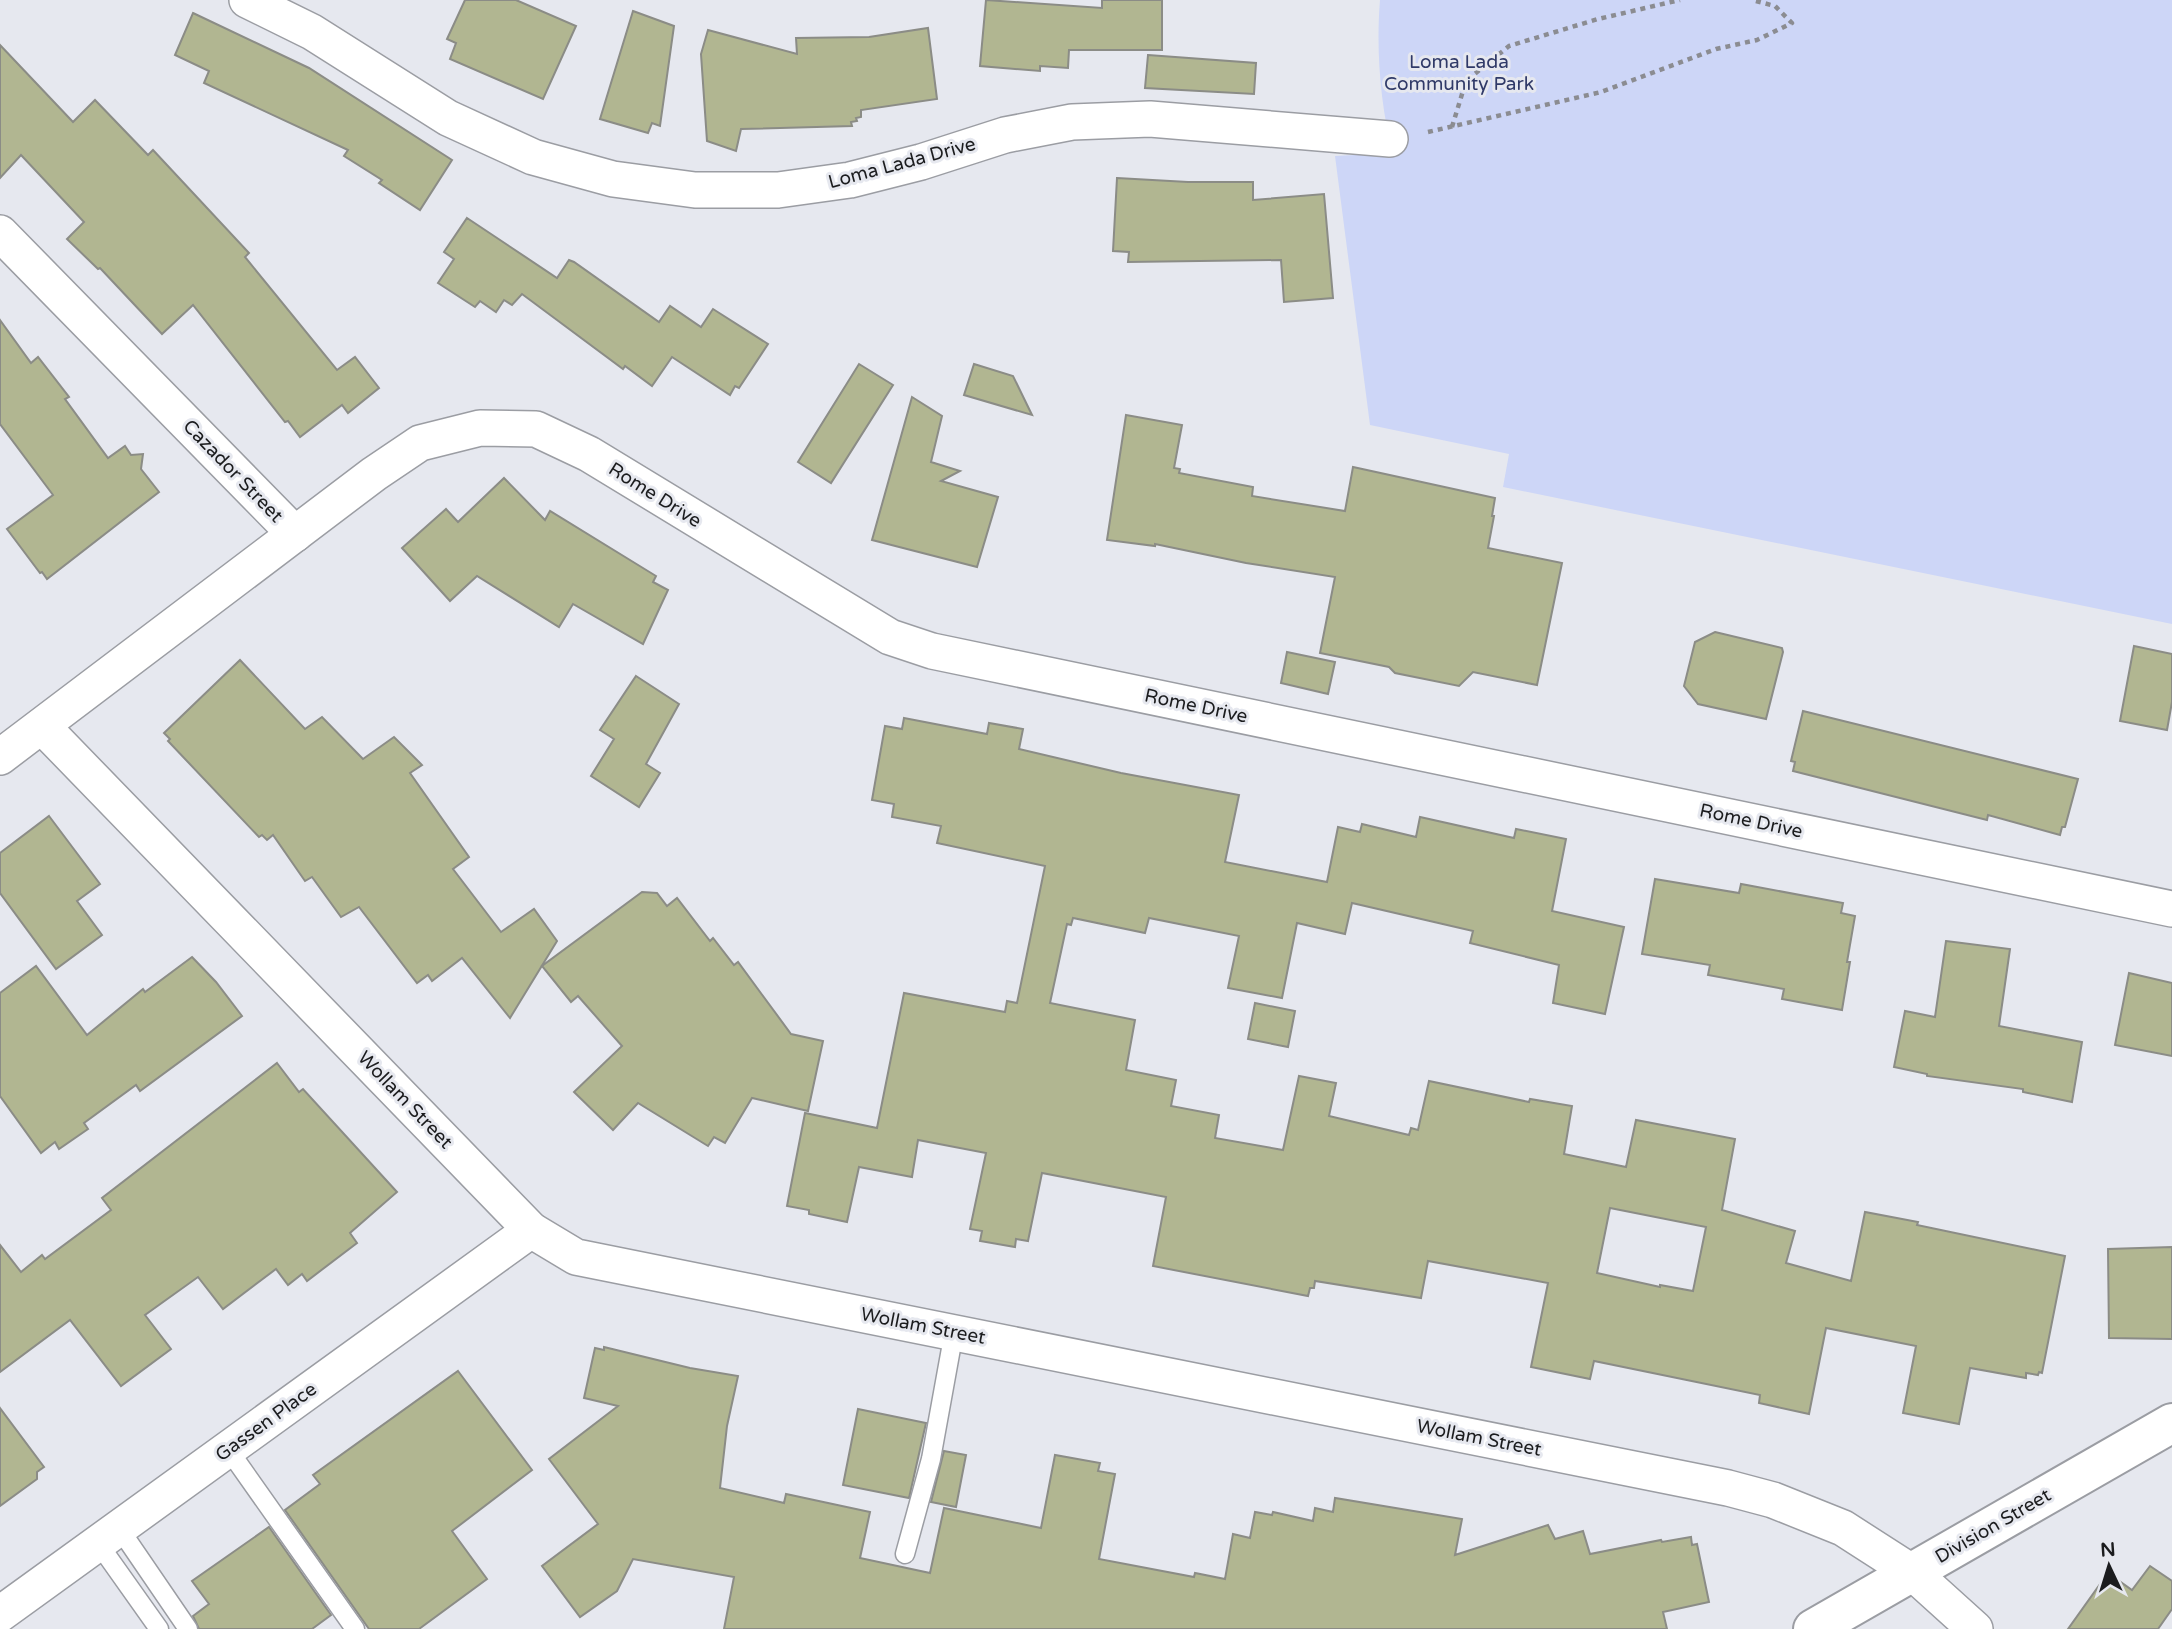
<svg xmlns="http://www.w3.org/2000/svg" width="2172" height="1629" font-family="'Varela Round',sans-serif">
  <style>
    .green { fill: #cdd6f7 }
    .building { fill: #b1b691; stroke: #8b8c86; stroke-width: 2; fill-rule: evenodd }
    .lines { fill: none; stroke-linecap: round; stroke-linejoin: round }
    .service-casing { stroke: #9b9da3; stroke-width: 21 }
    .minor-casing { stroke: #9b9da3; stroke-width: 38 }
    .tertiary-casing { stroke: #9b9da3; stroke-width: 42 }
    .path { stroke: #8b8c91; stroke-width: 4.5; stroke-dasharray: 5 5; stroke-linecap: butt }
    .service { stroke: #fff; stroke-width: 18 }
    .minor { stroke: #fff; stroke-width: 35 }
    .tertiary { stroke: #fff; stroke-width: 38 }
    .labels { text-anchor: middle; dominant-baseline: central; stroke-width: 6; stroke-linejoin: round; paint-order: stroke }
    .park-label { font-size: 19px; fill: #303a68; stroke: #e6e8ef }
    .street-label { font-size: 19px; fill: #1b1c1e; stroke: #e6e8ef }
  </style>
  <rect width="100%" height="100%" fill="#e6e8ef"/>
  <!-- green -->
  <path class="green" d="M1380,0H2172V624L1503,487L1509,454L1370,425L1335,156L1393,153C1380,106 1376,48 1380,0Z"/>
  <!-- building -->
  <g class="building">
    <polygon points="465,0 516,0 576,26 543,99 450,59 456,43 447,39"/>
    <polygon points="986,0 1102,8 1102,0 1162,0 1162,50 1069,50 1068,68 1040,66 1040,71 980,66"/>
    <polygon points="633,11 674,26 660,126 652,123 648,133 600,119"/>
    <polygon points="193,13 309,68 452,160 420,210 379,183 382,180 344,156 348,150 204,83 209,71 175,55"/>
    <polygon points="928,28 937,99 861,110 861,117 856,118 857,121 851,122 852,126 741,129 736,151 707,141 701,54 708,30 797,54 796,38 869,37"/>
    <polygon points="0,45 73,122 95,100 148,155 153,150 249,253 245,257 337,370 355,357 379,388 348,413 342,405 300,437 288,421 285,422 193,305 162,334 100,268 98,269 67,239 84,222 21,155 0,178"/>
    <polygon points="1148,55 1256,63 1254,94 1145,88"/>
    <polygon points="1117,178 1188,182 1253,182 1253,200 1324,194 1333,298 1284,302 1281,260 1128,262 1129,252 1113,251"/>
    <polygon points="467,218 557,278 569,260 574,262 659,322 670,306 701,327 713,309 768,344 739,388 735,386 730,395 672,357 652,386 625,366 623,369 522,294 512,305 504,300 496,312 480,301 475,307 438,283 454,259 444,252"/>
    <polygon points="0,320 31,363 38,357 69,397 65,399 108,458 125,446 131,455 143,454 141,469 159,492 47,579 42,572 40,573 7,529 53,495 0,424"/>
    <polygon points="859,364 893,385 831,483 798,462"/>
    <polygon points="974,364 1013,376 1032,415 964,395"/>
    <polygon points="912,397 942,416 931,462 960,471 941,481 998,497 977,567 872,540"/>
    <polygon points="1126,415 1182,425 1174,468 1180,469 1179,473 1253,487 1252,496 1345,511 1353,467 1495,498 1492,516 1494,516 1488,548 1562,563 1537,685 1473,672 1459,686 1395,673 1389,667 1320,653 1335,577 1246,563 1155,544 1155,546 1107,540"/>
    <polygon points="504,478 545,520 550,511 656,576 653,582 668,590 643,644 573,604 559,627 477,576 450,601 402,548 446,509 458,522"/>
    <polygon points="1715,632 1782,648 1783,652 1766,719 1698,704 1684,686 1695,642"/>
    <polygon points="2134,646 2172,654 2172,702 2167,730 2120,721"/>
    <polygon points="1287,652 1335,662 1328,694 1281,683"/>
    <polygon points="240,660 305,729 322,717 363,759 394,737 422,765 410,773 469,857 453,869 501,932 534,909 557,941 510,1018 462,958 432,981 428,975 417,983 359,907 341,917 312,877 305,881 273,835 267,840 262,835 259,837 168,741 170,739 164,733"/>
    <polygon points="636,676 679,704 646,764 660,773 639,807 591,776 614,739 600,730"/>
    <polygon points="1803,711 2078,779 2065,827 2062,827 2060,835 1988,815 1987,820 1793,771 1795,762 1791,761"/>
    <path d="M904,718L987,734L989,723L1023,729L1019,749L1121,773L1239,795L1225,862L1327,882L1338,827L1360,832L1362,824L1416,837L1420,817L1514,838L1516,829L1566,839L1552,911L1624,927L1605,1014L1553,1003L1559,965L1470,943L1473,931L1352,903L1345,934L1297,923L1282,998L1228,988L1239,936L1149,918L1145,933L1073,918L1071,925L1067,924L1050,1003L1135,1020L1126,1070L1176,1080L1171,1106L1219,1115L1215,1138L1283,1150L1299,1076L1336,1083L1329,1116L1409,1135L1411,1128L1418,1130L1429,1081L1529,1102L1530,1099L1572,1106L1564,1154L1626,1167L1636,1120L1735,1139L1722,1210L1795,1231L1786,1263L1851,1281L1865,1212L1918,1222L1917,1225L2065,1256L2042,1373L2039,1372L2038,1375L2026,1373V1378L1970,1368L1959,1424L1903,1413L1916,1346L1826,1328L1809,1414L1759,1403L1760,1395L1594,1361L1590,1379L1531,1367L1548,1283L1428,1261L1421,1298L1315,1281L1314,1288H1310L1308,1296L1153,1266L1166,1197L1042,1173L1028,1241L1016,1239L1015,1247L980,1241L982,1231L970,1229L986,1153L918,1140L912,1177L859,1167L847,1222L809,1214V1210L787,1206L805,1113L877,1128L904,993L1005,1012L1007,1001L1017,1003L1045,866L937,843L941,826L892,817L894,804L872,800L885,726L902,729ZM1610,1208L1706,1227L1693,1291L1660,1285V1287L1597,1273Z"/>
    <polygon points="49,816 100,884 77,901 102,935 56,969 0,893 0,853"/>
    <polygon points="1655,879 1739,893 1741,884 1843,903 1841,913 1855,916 1847,962 1850,962 1842,1010 1782,999 1784,989 1708,975 1710,965 1642,954"/>
    <polygon points="642,892 657,893 667,906 677,898 710,941 713,938 734,965 738,962 791,1034 823,1041 808,1111 752,1098 725,1143 714,1137 708,1146 638,1103 613,1130 574,1092 622,1046 578,996 571,1002 542,966"/>
    <polygon points="1946,941 2010,949 1999,1026 2082,1042 2072,1102 2023,1092 2023,1089 1927,1076 1927,1074 1894,1067 1905,1011 1935,1017"/>
    <polygon points="192,957 216,982 242,1016 140,1091 136,1085 84,1123 88,1129 59,1149 55,1142 41,1153 0,1096 0,993 36,966 87,1035 143,989 145,992"/>
    <polygon points="2129,973 2172,983 2172,1056 2115,1045"/>
    <polygon points="1255,1003 1295,1011 1288,1047 1248,1039"/>
    <polygon points="277,1063 299,1092 303,1089 397,1192 350,1233 357,1243 307,1281 302,1274 288,1285 276,1269 223,1309 198,1277 145,1315 171,1349 121,1386 70,1320 0,1372 0,1245 21,1272 42,1255 45,1259 111,1210 102,1198"/>
    <polygon points="2172,1247 2172,1339 2109,1338 2108,1249"/>
    <polygon points="604,1347 690,1368 738,1376 727,1426 720,1488 784,1503 786,1494 870,1512 860,1558 930,1573 944,1508 1041,1528 1055,1455 1100,1463 1098,1471 1115,1474 1099,1559 1194,1577 1195,1573 1225,1579 1233,1534 1250,1538 1255,1512 1272,1515 1273,1512 1313,1521 1315,1508 1333,1512 1335,1498 1462,1519 1455,1555 1548,1525 1555,1539 1583,1531 1590,1554 1661,1540 1662,1542 1691,1537 1692,1545 1697,1544 1709,1602 1663,1612 1667,1629 724,1629 734,1577 633,1559 617,1591 580,1617 542,1566 598,1524 549,1459 618,1406 584,1398 595,1348 604,1350"/>
    <polygon points="458,1371 532,1470 452,1531 487,1579 419,1629 369,1629 285,1510 320,1484 313,1475"/>
    <polygon points="0,1408 44,1467 37,1472 37,1479 0,1506"/>
    <polygon points="858,1409 926,1423 909,1498 843,1485"/>
    <polygon points="944,1451 966,1455 956,1507 931,1502"/>
    <polygon points="269,1527 331,1615 312,1629 199,1629 193,1616 209,1604 192,1581"/>
    <polygon points="2150,1566 2172,1581 2172,1609 2158,1629 2068,1629 2108,1573 2132,1590"/>
  </g>
  <g class="lines">
    <!-- service casing -->
    <g class="service-casing">
      <g id="service">
        <polyline points="228,1449 355,1629"/>
        <polyline points="119,1528 188,1629"/>
        <polyline points="98,1543 159,1629"/>
        <polyline points="905,1554 931,1459 954,1332"/>
      </g>
    </g>
    <!-- minor casing -->
    <g class="minor-casing">
      <g id="minor">
        <polyline points="247,0 312,32 448,118 533,157 613,179 695,190 778,190 850,180 921,162 1005,135 1072,122 1150,119 1390,139"/>
        <polyline points="0,233 295,534"/>
        <polyline points="42,726 531,1230 576,1257 1728,1488 1773,1500 1843,1528 1913,1573 1975,1629"/>
        <polyline points="0,757 374,474 420,443 480,428 536,429 589,454 890,637 932,651 2172,909"/>
        <polyline points="0,1614 531,1230"/>
      </g>
    </g>
    <!-- tertiary casing -->
    <g class="tertiary-casing">
      <polyline id="tertiary" points="1813,1629 2172,1423"/>
    </g>
    <!-- path -->
    <g class="path">
      <polyline points="1452,127 1466,81 1509,46 1598,19 1680,0"/>
      <polyline points="1428,132 1601,92 1716,49 1757,40 1792,23 1775,6 1752,0"/>
    </g>
    <!-- service -->
    <use href="#service" class="service"/>
    <!-- minor -->
    <use href="#minor" class="minor"/>
    <!-- tertiary -->
    <use href="#tertiary" class="tertiary"/>
  </g>
  <g class="labels">
    <!-- park labels -->
    <g class="park-label">
      <text x="1459" y="62">Loma Lada<tspan x="1459" dy="22">Community Park</tspan></text>
    </g>
    <!-- street labels -->
    <g class="street-label">
      <text transform="translate(902 163) rotate(-15)">Loma Lada Drive</text>
      <text transform="translate(233 471) rotate(46)">Cazador Street</text>
      <text transform="translate(655 495) rotate(32)">Rome Drive</text>
      <text transform="translate(1196 706) rotate(12)">Rome Drive</text>
      <text transform="translate(1751 821) rotate(12)">Rome Drive</text>
      <text transform="translate(405 1100) rotate(46)">Wollam Street</text>
      <text transform="translate(923 1326) rotate(11)">Wollam Street</text>
      <text transform="translate(266 1422) rotate(-36)">Gassen Place</text>
      <text transform="translate(1479 1438) rotate(11)">Wollam Street</text>
      <text transform="translate(1993 1526) rotate(-30)">Division Street</text>
    </g>
  </g>
  <!-- north arrow -->
  <g transform="translate(2109 1566) rotate(356)" stroke="#e6e8ef" stroke-width="5" paint-order="stroke">
  <path d="M0-5L12 26L0 18L-12 26Z" fill="#1b1c1e"/>
  <text y="-10" font-size="19" font-weight="bold" text-anchor="middle" fill="#1b1c1e">N</text>
  </g>
</svg>
